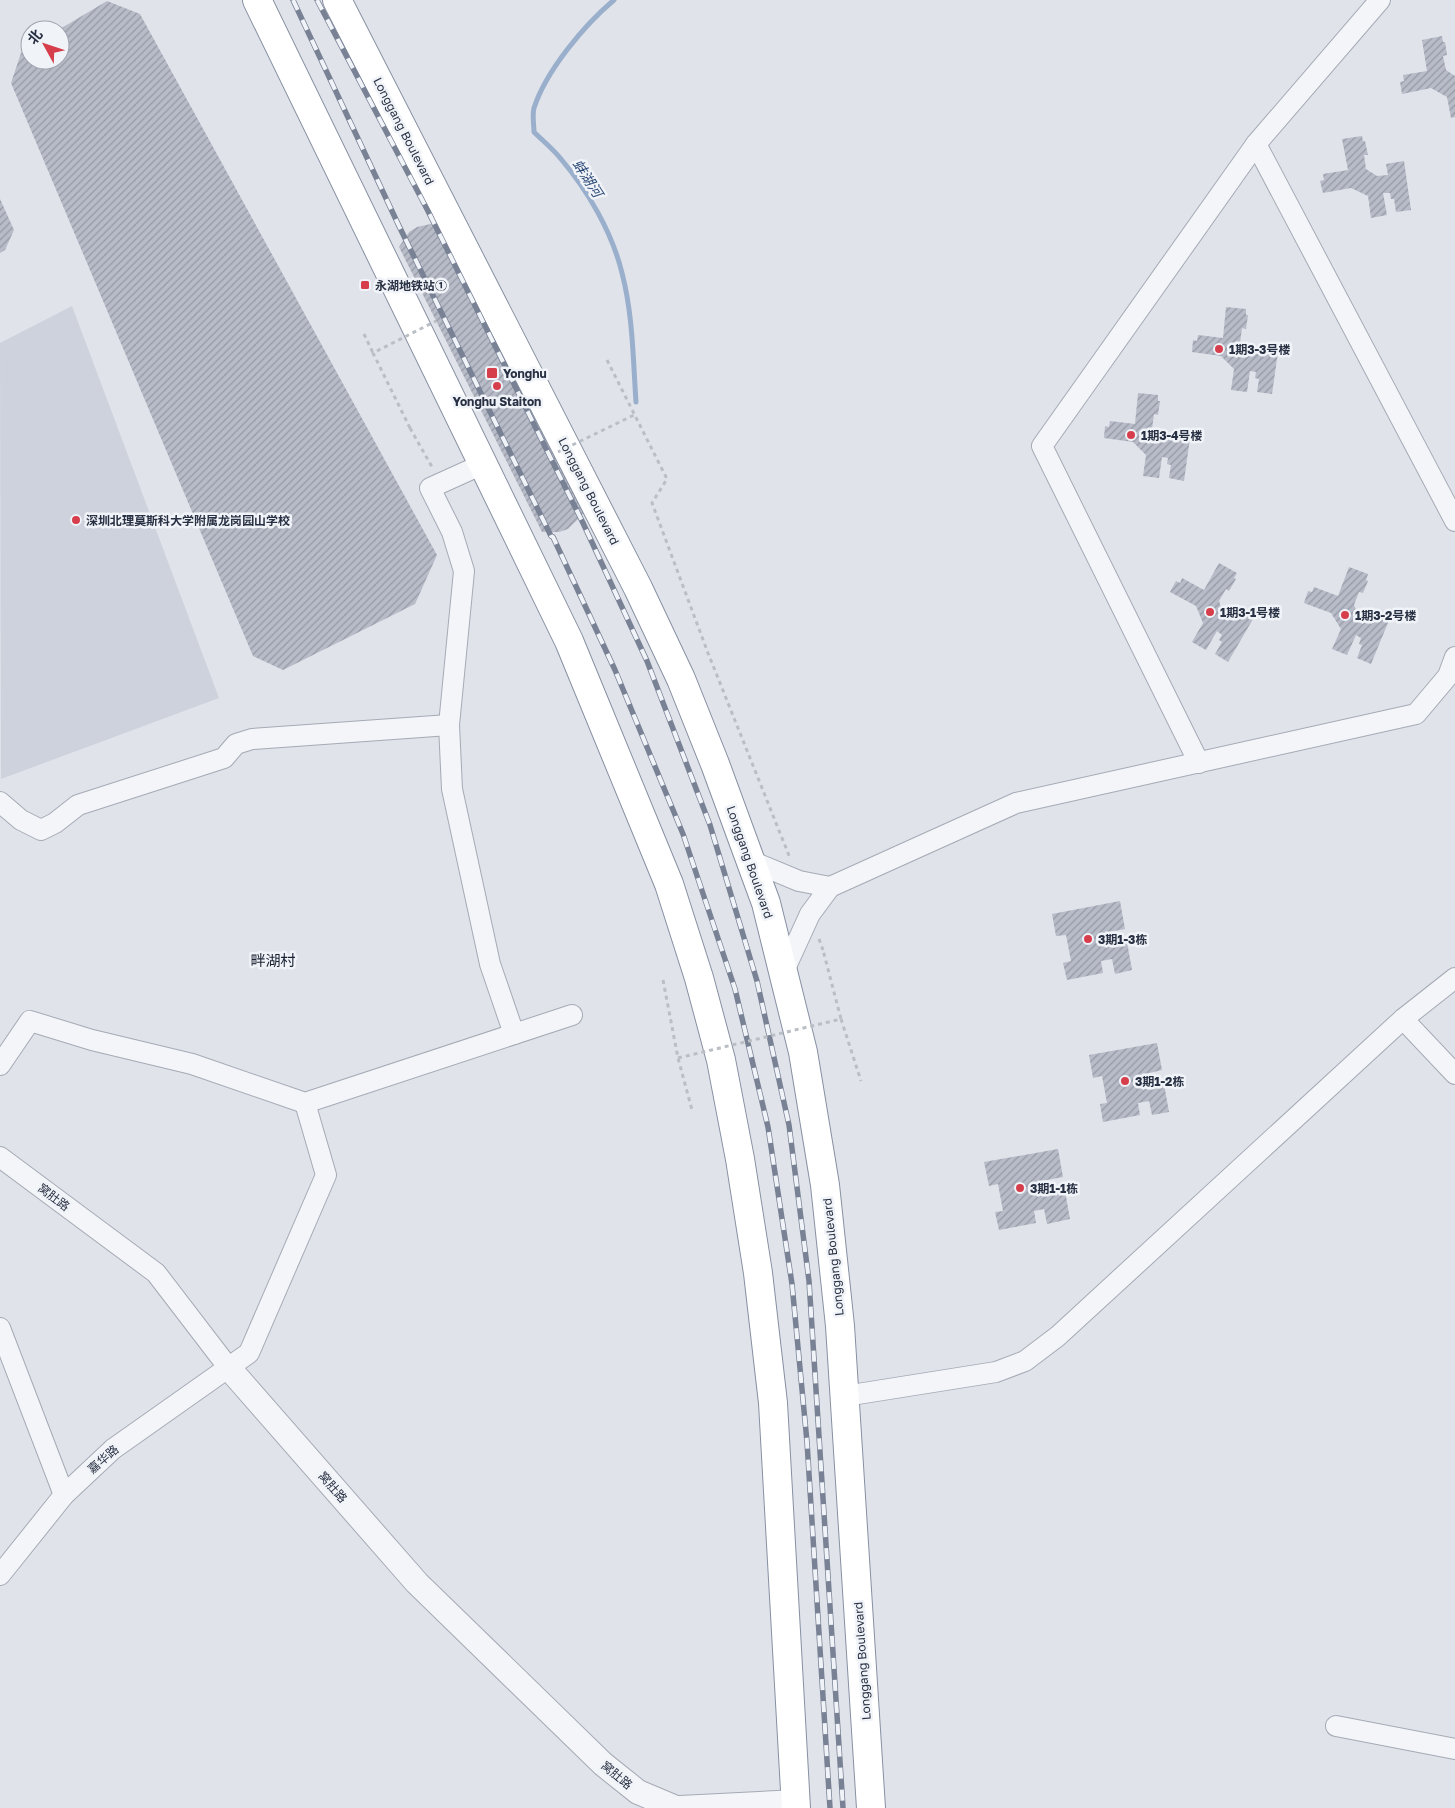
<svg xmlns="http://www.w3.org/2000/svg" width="1455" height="1808" font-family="'Golos Text','Noto Sans SC',sans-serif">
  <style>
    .built { fill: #ced2dc }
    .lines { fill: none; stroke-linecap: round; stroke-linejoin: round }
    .stream { stroke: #99afcc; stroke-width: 5 }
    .building { fill: url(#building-hatch) }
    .minor-casing { stroke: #a5aab5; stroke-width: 22 }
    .tertiary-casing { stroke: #a5aab5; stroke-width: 26 }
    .trunk-casing { stroke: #8790a2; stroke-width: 30 }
    .path { stroke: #babec5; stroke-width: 3; stroke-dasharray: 4 4; stroke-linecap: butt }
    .minor { stroke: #f3f5f8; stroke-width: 20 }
    .tertiary { stroke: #f3f5f8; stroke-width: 24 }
    .trunk { stroke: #fff; stroke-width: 28 }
    .rail-casing { stroke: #798295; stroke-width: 5.5 }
    .rail { stroke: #f0f3f7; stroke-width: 4; stroke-dasharray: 11; stroke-linecap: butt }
    .path-bridge { stroke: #babec5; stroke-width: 3; stroke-dasharray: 4 4; stroke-linecap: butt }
    .poi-dot { fill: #d63e4c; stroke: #f0f3f7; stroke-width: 2 }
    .labels { text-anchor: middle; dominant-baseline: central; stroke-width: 5; stroke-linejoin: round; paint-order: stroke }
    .street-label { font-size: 12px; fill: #283043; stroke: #f0f3f7 }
    .poi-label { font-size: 12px; font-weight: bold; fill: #283043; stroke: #f0f3f7; text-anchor: start }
    .water-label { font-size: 14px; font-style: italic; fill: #2f4c79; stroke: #f0f3f7 }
    .quarter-label { font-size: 15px; fill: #1a2133; stroke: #f0f3f7 }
  </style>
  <defs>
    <pattern id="building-hatch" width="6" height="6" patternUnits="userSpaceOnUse" patternTransform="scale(1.25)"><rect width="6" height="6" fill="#b7bcc8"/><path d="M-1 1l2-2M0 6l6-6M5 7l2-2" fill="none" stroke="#9599a4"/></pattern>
  </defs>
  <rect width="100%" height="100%" fill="#e0e3ea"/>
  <!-- built -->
  <polygon class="built" points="72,306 219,698 1,779 0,343"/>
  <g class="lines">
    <!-- stream -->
    <path class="stream" d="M614,0C584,25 546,71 534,108C532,115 534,125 534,132C543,141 553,149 561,159C588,191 612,232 622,273C633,315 633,359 636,402"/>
  </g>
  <!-- building -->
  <g class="building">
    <polygon points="107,1 140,14 437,555 415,604 283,670 253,656 11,83 21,53 30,48 30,60 60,60 60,29"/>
    <polygon points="1442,36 1443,42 1445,42 1447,55 1443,56 1446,70 1455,76 1455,117 1451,118 1447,97 1431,88 1402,94 1400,82 1404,81 1403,75 1427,71 1422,40"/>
    <polygon points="1362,136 1363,141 1365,141 1368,155 1364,155 1366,169 1377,176 1388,175 1386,164 1404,161 1411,210 1396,212 1394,199 1391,199 1390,193 1383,193 1387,215 1371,218 1368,196 1351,188 1323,193 1320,181 1324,180 1323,174 1348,170 1342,139"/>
    <polygon points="0,199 14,230 5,250 0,253"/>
    <polygon points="435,223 443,226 586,511 568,529 559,532 542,532 399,247 409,232 417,227"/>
    <polygon points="1226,307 1246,309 1246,315 1248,315 1246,329 1242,328 1240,343 1249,352 1259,354 1261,343 1279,345 1272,394 1257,392 1259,379 1255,378 1256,372 1250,371 1247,392 1231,390 1234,369 1221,356 1192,352 1193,340 1197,341 1198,335 1223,338"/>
    <polygon points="1138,393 1158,395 1158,401 1160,401 1158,415 1154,414 1152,429 1161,438 1171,440 1173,429 1191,431 1184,481 1169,478 1171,465 1167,464 1168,458 1162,457 1159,478 1143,476 1146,455 1133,442 1104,438 1105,426 1109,427 1110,421 1135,424"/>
    <polygon points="1219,563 1237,573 1234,578 1236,579 1229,591 1226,589 1219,601 1223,614 1232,619 1238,610 1253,619 1228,662 1215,654 1222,642 1219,640 1222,635 1217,631 1206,650 1192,642 1203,623 1196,606 1170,592 1176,581 1180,583 1182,578 1204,590"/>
    <polygon points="1349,567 1368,574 1366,580 1368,581 1363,593 1359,592 1354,605 1359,617 1369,621 1373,611 1390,618 1371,664 1357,658 1362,645 1359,644 1361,638 1356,635 1347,655 1332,649 1341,629 1331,613 1304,603 1308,591 1312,592 1314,587 1338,596"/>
    <polygon points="1120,901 1125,929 1109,932 1111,945 1127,942 1132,970 1115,974 1112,959 1101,961 1103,973 1067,980 1063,963 1071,961 1066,935 1056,936 1052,914"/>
    <polygon points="1157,1043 1162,1070 1145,1074 1148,1087 1164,1084 1169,1112 1152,1115 1149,1101 1138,1103 1140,1115 1103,1122 1100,1104 1107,1103 1102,1076 1093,1078 1089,1055"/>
    <polygon points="1058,1149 1063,1177 1041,1181 1043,1195 1065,1191 1070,1219 1047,1224 1044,1209 1034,1211 1036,1223 999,1230 995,1212 1003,1211 998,1184 989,1186 984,1162"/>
  </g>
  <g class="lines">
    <!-- minor casing -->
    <g class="minor-casing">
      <g id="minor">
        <polyline points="1256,144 1455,521"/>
        <polyline points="483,464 430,488 452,532 464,571 449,725 452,789 490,964 514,1034"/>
        <polyline points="1199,763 1042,446 1256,144 1380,0"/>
        <polyline points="0,802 21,820 41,830 55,823 78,805 224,758 236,744 252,739 449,725"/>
        <polyline points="751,861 799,881 830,887 810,914 783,973"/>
        <polyline points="830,887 1016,803 1416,714 1448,676 1455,657"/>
        <polyline points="1403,1019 1455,1074"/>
        <polyline points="0,1065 30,1021 92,1040 192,1064 305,1103 572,1015"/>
        <polyline points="0,1157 156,1273 228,1367"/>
        <polyline points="0,1328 64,1495"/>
        <polyline points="845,1396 996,1372 1025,1361 1058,1336 1403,1019 1455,978"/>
        <polyline points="0,1575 64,1495 113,1449 249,1353 326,1175 305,1103"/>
        <polyline points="1336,1726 1455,1749"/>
      </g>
    </g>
    <!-- tertiary casing -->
    <g class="tertiary-casing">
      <g id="tertiary">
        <polyline points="228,1367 417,1583 603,1764 638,1792 676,1808"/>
        <polyline points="680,1808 796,1802"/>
      </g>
    </g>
    <!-- trunk casing -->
    <g class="trunk-casing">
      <g id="trunk">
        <polyline points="257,0 569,641 669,884 699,978 721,1060 740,1159 758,1273 773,1403 796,1808"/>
        <polyline points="337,0 638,588 681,679 715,764 766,903 803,1052 825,1185 840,1326 871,1808"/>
      </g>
    </g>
    <!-- path -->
    <g class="path">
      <polyline points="364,334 373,353"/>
      <polyline points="607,360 667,479 652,503 708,653 790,858"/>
      <polyline points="410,428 432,467"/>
      <polyline points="819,939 823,950"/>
      <polyline points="663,980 678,1058 692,1110"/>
      <polyline points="841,1019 861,1081"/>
    </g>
    <!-- minor -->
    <use href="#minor" class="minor"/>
    <!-- tertiary -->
    <use href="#tertiary" class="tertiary"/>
    <!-- trunk -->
    <use href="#trunk" class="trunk"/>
    <!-- rail casing -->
    <g class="rail-casing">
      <g id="rail">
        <polyline points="293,0 399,226 551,536 553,537 615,670 683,834 735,989 768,1127 792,1284 807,1442 830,1808"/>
        <polyline points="317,0 428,211 583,523 647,661 710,825 757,981 789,1125 809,1281 843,1808"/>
      </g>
    </g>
    <!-- rail -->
    <use href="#rail" class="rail"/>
    <!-- path-bridge -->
    <g class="path-bridge">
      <polyline points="410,428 373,353 436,321"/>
      <polyline points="558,452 634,415"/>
      <polyline points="678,1058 841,1019 823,950"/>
    </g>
  </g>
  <!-- markers -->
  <g class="poi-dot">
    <rect x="360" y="280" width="10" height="10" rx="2.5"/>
    <circle cx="1219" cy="349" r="5"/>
    <rect x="486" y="367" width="12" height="12" rx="2.5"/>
    <circle cx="497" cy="386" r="5"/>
    <circle cx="1131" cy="435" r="5"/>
    <circle cx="76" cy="520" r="5"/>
    <circle cx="1210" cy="612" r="5"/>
    <circle cx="1345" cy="615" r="5"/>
    <circle cx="1088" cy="939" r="5"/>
    <circle cx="1125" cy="1081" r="5"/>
    <circle cx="1020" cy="1188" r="5"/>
  </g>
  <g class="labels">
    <!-- street labels -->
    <g class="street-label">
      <text transform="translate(404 131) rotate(63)">Longgang Boulevard</text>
      <text transform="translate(589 491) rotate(63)">Longgang Boulevard</text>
      <text transform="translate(750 862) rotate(71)">Longgang Boulevard</text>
      <text transform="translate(54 1197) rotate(37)">窝肚路</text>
      <text transform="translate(833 1257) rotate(-96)">Longgang Boulevard</text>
      <text transform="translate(103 1459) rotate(-41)">嘉华路</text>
      <text transform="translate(333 1487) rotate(49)">窝肚路</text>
      <text transform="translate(862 1661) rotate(-94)">Longgang Boulevard</text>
      <text transform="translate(617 1775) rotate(40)">窝肚路</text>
    </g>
    <!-- poi labels -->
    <g class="poi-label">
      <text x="375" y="285">永湖地铁站①</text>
      <text x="1229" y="349">1期3-3号楼</text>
      <text x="503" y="373">Yonghu</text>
      <text x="497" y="401" text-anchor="middle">Yonghu Staiton</text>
      <text x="1141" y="435">1期3-4号楼</text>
      <text x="86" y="520">深圳北理莫斯科大学附属龙岗园山学校</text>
      <text x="1220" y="612">1期3-1号楼</text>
      <text x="1355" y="615">1期3-2号楼</text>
      <text x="1098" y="939">3期1-3栋</text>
      <text x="1135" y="1081">3期1-2栋</text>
      <text x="1030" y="1188">3期1-1栋</text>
    </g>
    <!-- water labels -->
    <g class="water-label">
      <text transform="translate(588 178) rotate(57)">蚌湖河</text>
    </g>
    <!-- quarter labels -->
    <g class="quarter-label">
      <text x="273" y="960">畔湖村</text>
    </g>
  </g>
  <!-- north arrow -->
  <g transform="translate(45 45) rotate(310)"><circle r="24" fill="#f0f3f7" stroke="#a0a5af"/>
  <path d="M0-4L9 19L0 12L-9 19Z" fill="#d63e4c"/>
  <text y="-8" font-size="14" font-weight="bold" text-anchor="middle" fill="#283043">北</text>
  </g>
</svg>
